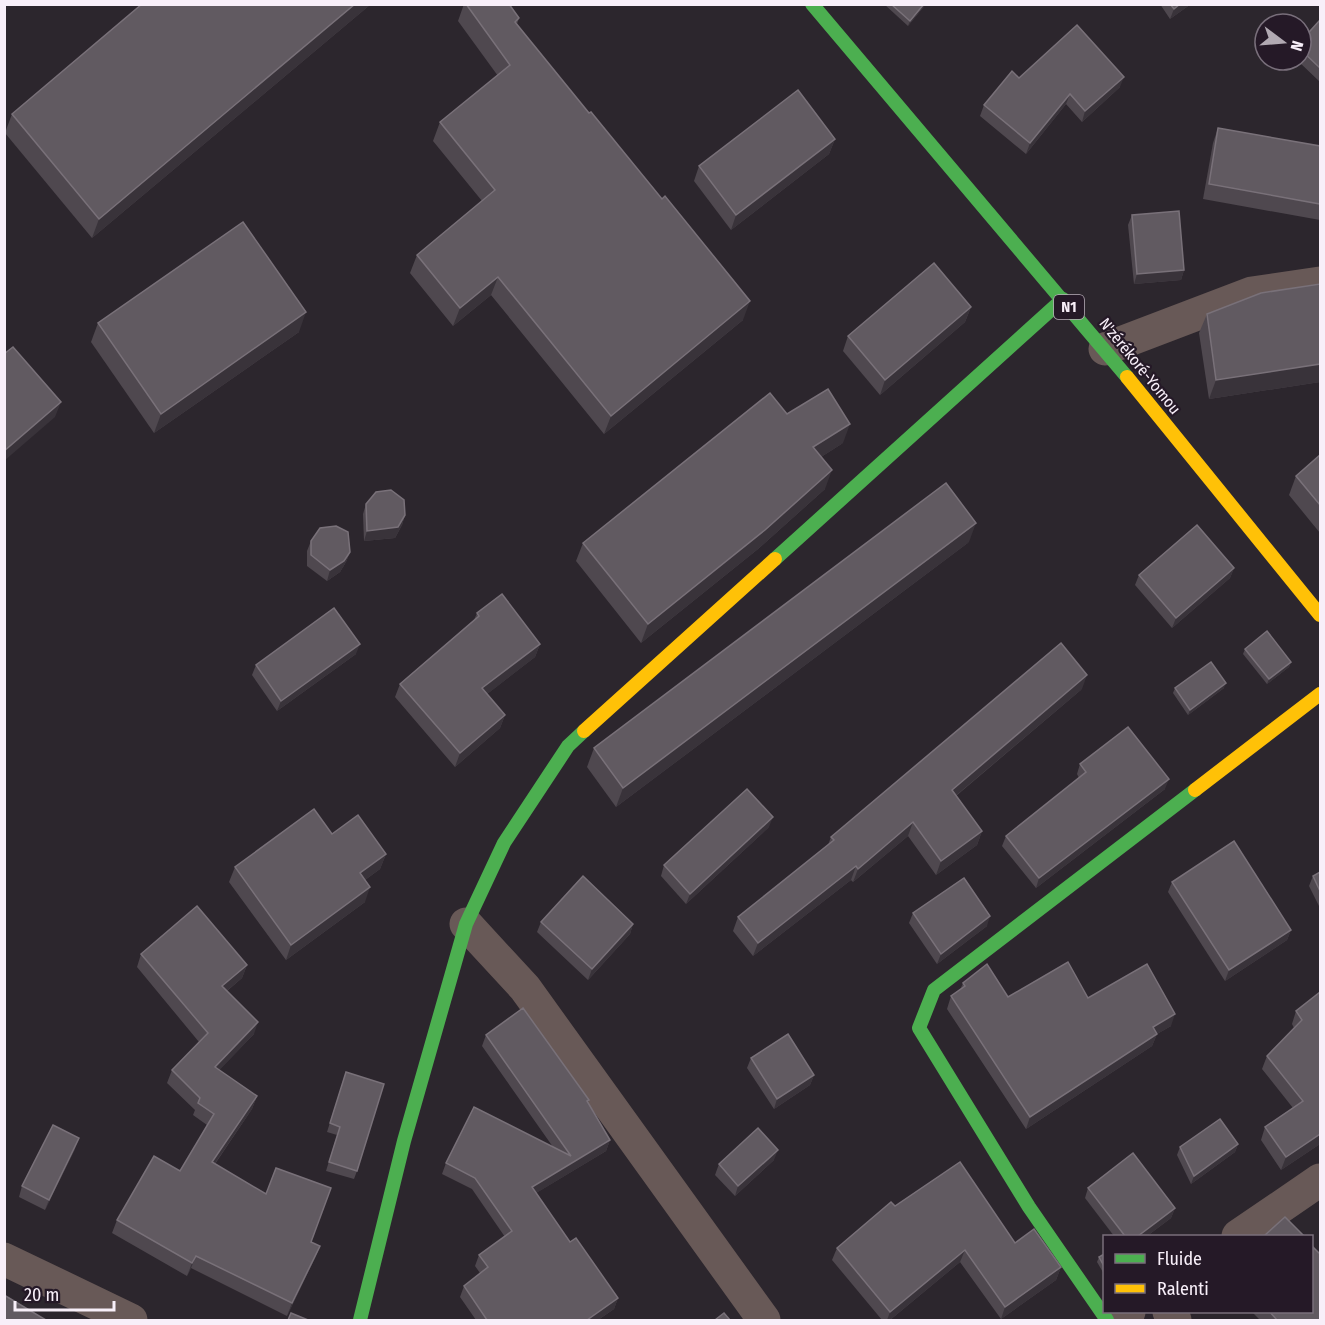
<svg xmlns="http://www.w3.org/2000/svg" width="1325" height="1325" font-family="'Fira Sans Condensed',sans-serif">
  <style>
    .lines { fill: none; stroke-linecap: round; stroke-linejoin: round }
    .street { stroke: #685957; stroke-width: 33 }
    .fast { stroke: #4caf50; stroke-width: 14 }
    .slow { stroke: #ffc107; stroke-width: 14 }
    .wall { fill: #4f484f }
    .shaded-wall { fill: #39333a }
    .building { fill: #615a61; stroke: #797179; stroke-width: 1.5 }
    .labels { text-anchor: middle; dominant-baseline: central; stroke-width: 4.5; stroke-linejoin: round; paint-order: stroke }
    .shield { fill: #251927; stroke: #b9afba; stroke-width: 1.5 }
    .shield-label { font-size: 15px; font-weight: bold; fill: #f8eff9 }
    .street-label { font-size: 16px; fill: #f8eff9; stroke: #251927 }
  </style>
  <rect width="100%" height="100%" fill="#2c262d"/>
  <g class="lines">
    <!-- street -->
    <g class="street">
      <polyline points="1105,349 1252,293 1320,283"/>
      <polyline points="466,924 525,988 764,1320"/>
      <polyline points="1238,1236 1320,1180"/>
      <polyline points="4,1259 131,1320"/>
      <polyline points="1169,1312 1175,1320"/>
      <polyline points="1116,1320 1129,1312"/>
    </g>
    <!-- fast -->
    <g class="fast">
      <polyline points="812,4 1127,377"/>
      <polyline points="775,559 1063,299"/>
      <polyline points="360,1320 404,1141 466,924 504,843 568,746 584,731"/>
      <polyline points="1107,1320 1029,1207 919,1028 934,990 1195,790"/>
    </g>
    <!-- slow -->
    <g class="slow">
      <polyline points="1127,377 1320,615"/>
      <polyline points="584,731 775,559"/>
      <polyline points="1195,790 1320,694"/>
    </g>
  </g>
  <!-- wall -->
  <g class="wall">
    <polygon points="142,4 371,4 92,238 5,133 12,114"/>
    <polygon points="464,4 509,4 519,18 517,24 743,320 604,434 491,295 453,326 410,273 417,255 482,201 433,141 440,122 498,76 458,21"/>
    <polygon points="884,4 926,4 908,26"/>
    <polygon points="1160,4 1191,4 1170,19"/>
    <polygon points="1320,20 1320,82 1297,60 1301,60 1301,41"/>
    <polygon points="1019,78 1120,87 1082,122 1066,104 1026,154 980,116 984,105"/>
    <polygon points="1218,128 1320,146 1320,220 1203,199 1213,143"/>
    <polygon points="835,139 829,154 731,230 694,181 699,166"/>
    <polygon points="1132,215 1184,270 1181,280 1134,284 1128,225"/>
    <polygon points="1320,284 1320,382 1209,399 1199,333 1207,314"/>
    <polygon points="971,307 965,322 880,395 843,351 848,336"/>
    <polygon points="98,323 299,332 154,433 91,342"/>
    <polygon points="843,443 821,457 825,489 758,549 641,643 576,561 583,543"/>
    <polygon points="1320,455 1320,533 1289,495 1296,476"/>
    <polygon points="366,504 405,515 402,525 395,538 364,541 363,514"/>
    <polygon points="311,541 350,552 346,562 340,572 327,581 307,566 307,551"/>
    <polygon points="969,542 616,807 587,767 594,748"/>
    <polygon points="1234,568 1230,578 1172,628 1135,585 1139,575"/>
    <polygon points="477,613 540,644 535,657 487,694 505,715 500,728 455,767 395,697 400,684 474,620"/>
    <polygon points="1245,649 1291,662 1289,667 1267,684 1243,654"/>
    <polygon points="356,654 277,711 252,675 256,665"/>
    <polygon points="1175,688 1224,688 1188,715 1173,693"/>
    <polygon points="1082,689 956,796 982,831 977,845 936,875 908,836 853,882 851,880 753,956 733,931 738,917 828,845 831,837"/>
    <polygon points="1080,764 1165,789 1036,888 1002,846 1006,836 1079,778 1077,774"/>
    <polygon points="769,827 686,904 661,876 664,865"/>
    <polygon points="332,834 386,854 380,869 365,880 365,902 286,960 229,882 235,867"/>
    <polygon points="1320,872 1320,908 1309,886 1313,876"/>
    <polygon points="1172,882 1291,930 1287,940 1225,981 1168,892"/>
    <polygon points="913,913 987,926 937,964 909,923"/>
    <polygon points="541,922 633,924 630,934 588,980 537,932"/>
    <polygon points="141,954 247,965 242,978 227,991 254,1034 219,1070 257,1096 252,1109 215,1164 311,1242 320,1246 315,1258 287,1316 191,1268 187,1276 112,1233 117,1220 180,1171 207,1125 193,1115 195,1110 167,1083 172,1070 199,1042 137,967"/>
    <polygon points="963,983 1008,997 1088,998 1171,1026 1157,1034 1152,1046 1026,1129 947,1009 951,996 960,990"/>
    <polygon points="1320,992 1320,1144 1281,1170 1261,1140 1265,1127 1293,1108 1262,1069 1267,1056 1294,1028 1292,1024 1296,1011"/>
    <polygon points="486,1035 589,1100 588,1103 610,1140 606,1151 536,1193 570,1242 618,1298 614,1309 598,1320 476,1320 460,1297 464,1286 480,1273 475,1266 479,1255 505,1237 472,1189 442,1174 446,1163 553,1147 482,1046"/>
    <polygon points="751,1058 814,1075 810,1085 774,1109 747,1068"/>
    <polygon points="343,1081 357,1171 354,1179 326,1171 337,1135 327,1132"/>
    <polygon points="1238,1144 1235,1152 1191,1184 1177,1155 1180,1147"/>
    <polygon points="75,1149 45,1210 19,1197 22,1186"/>
    <polygon points="774,1160 735,1196 715,1175 719,1164"/>
    <polygon points="1088,1188 1175,1208 1171,1218 1147,1236 1114,1236 1085,1198"/>
    <polygon points="895,1206 1015,1243 1061,1267 1056,1280 1001,1319 960,1262 890,1320 882,1320 832,1260 837,1248"/>
    <polygon points="1104,1254 1104,1274 1097,1262 1099,1257"/>
    <polygon points="1251,1311 1311,1311 1320,1320 1260,1320"/>
  </g>
  <!-- shaded-wall -->
  <g class="shaded-wall">
    <polygon points="355,4 371,4 92,238 99,219"/>
    <polygon points="924,4 926,4 908,26 910,21"/>
    <polygon points="1180,4 1191,4 1170,19 1174,9"/>
    <polygon points="1124,77 1120,87 1082,122 1085,111"/>
    <polygon points="1070,94 1066,104 1026,154 1030,143"/>
    <polygon points="835,139 829,154 731,230 736,215"/>
    <polygon points="1184,270 1181,280 1134,284 1137,274"/>
    <polygon points="498,277 491,295 453,326 460,308"/>
    <polygon points="750,301 743,320 604,434 611,416"/>
    <polygon points="971,307 965,322 880,395 885,380"/>
    <polygon points="306,312 299,332 154,433 161,414"/>
    <polygon points="1320,364 1320,382 1209,399 1216,380"/>
    <polygon points="61,402 55,417 4,461 4,451"/>
    <polygon points="850,424 843,443 807,466 813,447"/>
    <polygon points="832,470 825,489 758,549 641,643 648,624"/>
    <polygon points="405,515 402,525 395,538 364,541 367,531"/>
    <polygon points="976,523 969,542 616,807 623,788"/>
    <polygon points="350,552 346,562 340,572 327,581 330,570"/>
    <polygon points="1234,568 1230,578 1172,628 1176,618"/>
    <polygon points="360,644 356,654 277,711 281,701"/>
    <polygon points="540,644 535,657 477,702 482,688"/>
    <polygon points="1291,662 1289,667 1267,684 1269,679"/>
    <polygon points="1087,675 1082,689 947,803 952,790"/>
    <polygon points="1226,683 1224,688 1188,715 1190,710"/>
    <polygon points="505,715 500,728 455,767 460,753"/>
    <polygon points="1169,779 1165,789 1036,888 1039,878"/>
    <polygon points="773,817 769,827 686,904 690,894"/>
    <polygon points="913,822 908,836 853,882 858,869"/>
    <polygon points="982,831 977,845 936,875 941,861"/>
    <polygon points="386,854 380,869 354,888 360,873"/>
    <polygon points="856,866 851,880 753,956 758,943"/>
    <polygon points="370,887 365,902 286,960 291,945"/>
    <polygon points="990,916 987,926 937,964 941,954"/>
    <polygon points="633,924 630,934 588,980 592,969"/>
    <polygon points="1291,930 1287,940 1225,981 1229,970"/>
    <polygon points="247,965 242,978 217,999 222,986"/>
    <polygon points="1175,1014 1171,1026 1157,1034 1152,1046 1026,1129 1030,1117 1153,1027"/>
    <polygon points="258,1022 254,1034 210,1080 215,1067"/>
    <polygon points="814,1075 810,1085 774,1109 777,1099"/>
    <polygon points="257,1096 252,1109 207,1175 212,1162"/>
    <polygon points="1320,1134 1320,1144 1281,1170 1286,1157"/>
    <polygon points="79,1138 75,1149 45,1210 49,1200"/>
    <polygon points="610,1140 606,1151 528,1198 532,1187"/>
    <polygon points="1238,1144 1235,1152 1191,1184 1194,1176"/>
    <polygon points="778,1150 774,1160 735,1196 738,1186"/>
    <polygon points="1175,1208 1171,1218 1147,1236 1138,1236"/>
    <polygon points="320,1246 315,1258 287,1316 292,1303"/>
    <polygon points="965,1250 960,1262 890,1320 887,1320 890,1312"/>
    <polygon points="196,1256 191,1268 187,1276 192,1263"/>
    <polygon points="1061,1267 1056,1280 1001,1319 1005,1307"/>
    <polygon points="618,1298 614,1309 598,1320 587,1320"/>
  </g>
  <!-- building -->
  <g class="building">
    <polygon points="142,4 355,4 99,219 12,114"/>
    <polygon points="466,4 509,4 519,18 515,22 589,113 591,112 662,199 665,196 750,301 611,416 498,277 460,308 417,255 495,190 440,122 510,65"/>
    <polygon points="891,4 924,4 910,21"/>
    <polygon points="1170,4 1180,4 1174,9"/>
    <polygon points="1320,20 1320,68 1301,50 1301,41"/>
    <polygon points="1077,25 1124,77 1085,111 1070,94 1030,143 984,105 1012,71 1019,78"/>
    <polygon points="798,90 835,139 736,215 699,166"/>
    <polygon points="1218,128 1320,146 1320,204 1209,184"/>
    <polygon points="1179,211 1184,270 1137,274 1132,215"/>
    <polygon points="243,222 306,312 161,414 98,323"/>
    <polygon points="934,263 971,307 885,380 848,336"/>
    <polygon points="1320,284 1320,364 1216,380 1207,314 1261,293"/>
    <polygon points="13,347 61,402 4,451 4,354"/>
    <polygon points="828,389 850,424 813,447 832,470 765,530 648,624 583,543 770,393 787,414"/>
    <polygon points="1320,455 1320,505 1296,476"/>
    <polygon points="946,483 976,523 623,788 594,748"/>
    <polygon points="391,490 404,500 405,515 398,527 367,531 366,504 376,492"/>
    <polygon points="1197,525 1234,568 1176,618 1139,575"/>
    <polygon points="336,526 348,532 350,552 344,561 330,570 311,555 311,541 320,528"/>
    <polygon points="502,594 540,644 482,688 505,715 460,753 400,684 479,616 477,613"/>
    <polygon points="334,608 360,644 281,701 256,665"/>
    <polygon points="1267,631 1291,662 1269,679 1245,649"/>
    <polygon points="1061,643 1087,675 952,790 982,831 941,861 913,822 858,869 856,866 758,943 738,917 834,840 831,837"/>
    <polygon points="1211,662 1226,683 1190,710 1175,688"/>
    <polygon points="1128,727 1169,779 1039,878 1006,836 1086,772 1080,764"/>
    <polygon points="747,789 773,817 690,894 664,865"/>
    <polygon points="314,809 332,834 358,815 386,854 360,873 370,887 291,945 235,867"/>
    <polygon points="1234,841 1291,930 1229,970 1172,882"/>
    <polygon points="1320,872 1320,891 1313,876"/>
    <polygon points="583,876 633,924 592,969 541,922"/>
    <polygon points="964,878 990,916 941,954 913,913"/>
    <polygon points="197,906 247,965 222,986 258,1022 215,1067 257,1096 212,1162 266,1194 276,1168 331,1188 311,1242 320,1246 292,1303 196,1256 192,1263 117,1220 154,1156 180,1171 214,1114 198,1103 200,1098 172,1070 208,1033 141,954"/>
    <polygon points="1068,962 1088,998 1147,964 1175,1014 1153,1027 1157,1034 1030,1117 951,996 965,986 963,983 987,964 1008,997"/>
    <polygon points="1320,992 1320,1134 1286,1157 1265,1127 1303,1101 1267,1056 1302,1020 1296,1011"/>
    <polygon points="523,1008 589,1100 587,1101 610,1140 532,1187 570,1242 576,1238 618,1298 587,1320 487,1320 464,1286 488,1267 479,1255 512,1231 475,1178 446,1163 474,1107 571,1156 486,1035"/>
    <polygon points="788,1034 814,1075 777,1099 751,1058"/>
    <polygon points="346,1072 384,1084 357,1171 329,1162 340,1127 330,1123"/>
    <polygon points="1220,1119 1238,1144 1194,1176 1180,1147"/>
    <polygon points="53,1125 79,1138 49,1200 22,1186"/>
    <polygon points="758,1128 778,1150 738,1186 719,1164"/>
    <polygon points="1133,1153 1175,1208 1138,1236 1125,1236 1088,1188"/>
    <polygon points="960,1162 1015,1243 1034,1229 1061,1267 1005,1307 965,1250 890,1312 837,1248 891,1202 895,1206"/>
    <polygon points="1285,1217 1304,1236 1264,1236"/>
    <polygon points="1311,1245 1320,1254 1320,1320 1277,1320 1269,1311 1311,1311"/>
    <polygon points="1104,1254 1104,1266 1099,1257"/>
    <polygon points="4,1295 46,1320 4,1320"/>
    <polygon points="291,1313 308,1320 288,1320"/>
    <polygon points="724,1313 730,1320 715,1320"/>
  </g>
  <g class="labels">
    <!-- shield labels -->
    <rect class="shield" x="1054" y="295" width="30" height="24" rx="4.5"/>
    <g class="shield-label">
      <text x="1069" y="307">N1</text>
    </g>
    <!-- street labels -->
    <g class="street-label">
      <text transform="translate(1140 366) rotate(51)">N'zérékoré-Yomou</text>
    </g>
  </g>
  <!-- border -->
  <rect width="1325" height="1325" fill="none" stroke="#f8eff9" stroke-width="12"/>
  <!-- legend -->
  <rect x="1103" y="1235" width="210" height="78" fill="#251927" stroke="#796f7b" stroke-width="1.5"/>
  <rect x="1115" y="1254" width="30" height="9" fill="#4caf50" stroke="#796f7b" stroke-width="1.5"/>
  <text x="1157" y="1265" font-size="18" fill="#f8eff9">Fluide</text>
  <rect x="1115" y="1284" width="30" height="9" fill="#ffc107" stroke="#796f7b" stroke-width="1.5"/>
  <text x="1157" y="1295" font-size="18" fill="#f8eff9">Ralenti</text>
  <!-- north arrow -->
  <g transform="translate(1283 42) rotate(106)"><circle r="28" fill="#251927" stroke="#796f7b" stroke-width="1.5"/>
  <path d="M0-4.5L10 22L0 15L-10 22Z" fill="#b1a9b2"/>
  <text y="-9" font-size="16" font-weight="bold" text-anchor="middle" fill="#f8eff9">N</text>
  </g>
  <!-- scale -->
  <path d="M15 1301v9h99v-9" fill="none" stroke="#f8eff9" stroke-width="3"/>
  <text x="24" y="1301" font-size="18" fill="#f8eff9" stroke="#251927" stroke-width="4.5" paint-order="stroke">20 m</text>
</svg>
